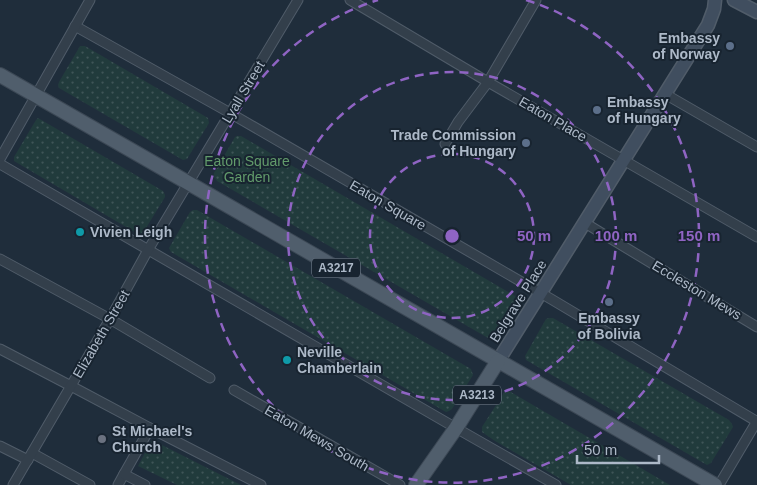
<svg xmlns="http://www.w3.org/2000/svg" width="757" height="485" font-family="Arial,sans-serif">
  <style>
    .garden { fill: url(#garden-dots) }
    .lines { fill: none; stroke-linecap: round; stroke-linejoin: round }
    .minor-casing { stroke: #505c69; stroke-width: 11 }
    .secondary-casing { stroke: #505c69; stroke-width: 15 }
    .primary-casing { stroke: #3c4855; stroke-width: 16 }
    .minor { stroke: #333f4b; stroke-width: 9 }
    .secondary { stroke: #404e5f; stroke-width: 12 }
    .primary { stroke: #505e6c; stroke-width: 14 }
    .ring { fill: none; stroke: #8f64c3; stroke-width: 2.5; stroke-dasharray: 9 6 }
    .service-dot { fill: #5c6f8a; stroke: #182430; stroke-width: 2 }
    .culture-dot { fill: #0f9aa8; stroke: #182430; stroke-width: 2 }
    .worship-dot { fill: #6b7280; stroke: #182430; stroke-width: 2 }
    .labels { text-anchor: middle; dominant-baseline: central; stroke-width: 4; stroke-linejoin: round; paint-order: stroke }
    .shield { fill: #182430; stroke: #808c9a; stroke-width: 1 }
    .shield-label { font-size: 12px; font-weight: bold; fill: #adb9c8 }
    .poi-label { font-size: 14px; font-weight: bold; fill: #adb9c8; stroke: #182430; text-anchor: start }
    .street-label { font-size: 14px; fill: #adb9c8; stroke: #182430 }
    .park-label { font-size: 14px; fill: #629b6b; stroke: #182430 }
    .centre { fill: #8f64c3; stroke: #182430; stroke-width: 2.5 }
    .ring-label { font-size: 15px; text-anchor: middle; font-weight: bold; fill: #8f64c3; stroke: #182430; stroke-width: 4; stroke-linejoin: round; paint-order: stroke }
  </style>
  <defs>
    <pattern id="garden-dots" width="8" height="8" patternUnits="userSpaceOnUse" patternTransform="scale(1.25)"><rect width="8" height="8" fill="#213b3c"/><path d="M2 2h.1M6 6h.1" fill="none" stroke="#3f5557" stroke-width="1.8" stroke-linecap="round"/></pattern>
  </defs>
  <rect width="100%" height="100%" fill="#1f2d3b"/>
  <!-- garden -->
  <g class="garden">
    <polygon points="80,46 85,46 208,118 209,123 187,159 183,160 59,88 58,85 59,82"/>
    <polygon points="38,118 163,191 165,195 165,197 143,233 138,234 14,161 14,157 36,120"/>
    <polygon points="237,136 241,136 515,296 516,298 516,302 495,336 492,338 488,338 217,181 214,177 214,173 235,137"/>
    <polygon points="193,210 197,210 471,369 473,375 452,409 449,411 446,412 171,252 169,248 190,212"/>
    <polygon points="549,318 553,318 729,420 732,424 733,427 711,463 707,465 526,360 525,356 546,319"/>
    <polygon points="505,391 509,391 670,485 571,485 495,441 482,432 482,427"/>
    <polygon points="152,440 241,485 177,485 138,466"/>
  </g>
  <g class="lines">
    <!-- minor casing -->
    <g class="minor-casing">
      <g id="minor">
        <polyline points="350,0 488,82 757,237"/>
        <polyline points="75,26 223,109 551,299 756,421"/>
        <polyline points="665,94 757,147"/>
        <polyline points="445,144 458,122 488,82 536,0"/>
        <polyline points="0,159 90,0"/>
        <polyline points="0,164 456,428 556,485"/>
        <polyline points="585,223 757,327"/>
        <polyline points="0,259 110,319 210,378"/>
        <polyline points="0,349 71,386 150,428"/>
        <polyline points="234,390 400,485"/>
        <polyline points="0,446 28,460"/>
        <polyline points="32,453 90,485"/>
        <polyline points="13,485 110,319 148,250 298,0"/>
        <polyline points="118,485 124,474"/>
        <polyline points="145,485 124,474 150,428 261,485"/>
        <polyline points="719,485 757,421"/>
      </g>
    </g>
    <!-- secondary casing -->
    <g class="secondary-casing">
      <g id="secondary">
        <polyline points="734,0 757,12"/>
        <polyline points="498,361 708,25 714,9 715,0"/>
      </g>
    </g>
    <!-- primary casing -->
    <g class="primary-casing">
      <g id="primary">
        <polyline points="0,75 715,485"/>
        <polyline points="416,485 456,428 498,361"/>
      </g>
    </g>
    <!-- minor -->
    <use href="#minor" class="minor"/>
    <!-- secondary -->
    <use href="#secondary" class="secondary"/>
    <!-- primary -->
    <use href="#primary" class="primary"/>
  </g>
  <!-- distance rings -->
  <g class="ring">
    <circle cx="452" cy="236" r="82"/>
    <circle cx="452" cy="236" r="164"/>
    <path d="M526 0A247 247 0 1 1 378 0"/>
  </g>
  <!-- markers -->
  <g class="service-dot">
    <circle cx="730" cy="46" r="5"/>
    <circle cx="597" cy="110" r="5"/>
    <circle cx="526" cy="143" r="5"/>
    <circle cx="609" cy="302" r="5"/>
  </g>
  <g class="culture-dot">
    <circle cx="80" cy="232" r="5"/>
    <circle cx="287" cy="360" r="5"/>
  </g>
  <circle class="worship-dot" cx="102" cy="439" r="5"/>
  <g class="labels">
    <!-- shield labels -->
    <g class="shield">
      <rect x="312" y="258.5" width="48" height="19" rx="4"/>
      <rect x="453" y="385.5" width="48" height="19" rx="4"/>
    </g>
    <g class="shield-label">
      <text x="336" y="268">A3217</text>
      <text x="477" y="395">A3213</text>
    </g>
    <!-- poi labels -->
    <g class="poi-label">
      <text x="720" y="38" text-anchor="end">Embassy<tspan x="720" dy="16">of Norway</tspan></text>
      <text x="607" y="102">Embassy<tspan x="607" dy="16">of Hungary</tspan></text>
      <text x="516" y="135" text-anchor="end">Trade Commission<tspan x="516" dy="16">of Hungary</tspan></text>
      <text x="90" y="232">Vivien Leigh</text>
      <text x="609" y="318" text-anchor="middle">Embassy<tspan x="609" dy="16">of Bolivia</tspan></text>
      <text x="297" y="352">Neville<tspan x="297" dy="16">Chamberlain</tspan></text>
      <text x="112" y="431">St Michael's<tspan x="112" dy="16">Church</tspan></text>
    </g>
    <!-- street labels -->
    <g class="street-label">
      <text transform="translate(243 92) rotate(-59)">Lyall Street</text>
      <text transform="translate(553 119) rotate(30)">Eaton Place</text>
      <text transform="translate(388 205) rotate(30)">Eaton Square</text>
      <text transform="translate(697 290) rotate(31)">Eccleston Mews</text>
      <text transform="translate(518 301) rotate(-58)">Belgrave Place</text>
      <text transform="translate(101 334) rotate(-60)">Elizabeth Street</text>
      <text transform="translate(317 438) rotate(30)">Eaton Mews South</text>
    </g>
    <!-- park labels -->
    <g class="park-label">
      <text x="247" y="161">Eaton Square<tspan x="247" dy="16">Garden</tspan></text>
    </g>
  </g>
  <circle cx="452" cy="236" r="8" class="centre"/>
  <g class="ring-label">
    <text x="534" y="241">50 m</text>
    <text x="616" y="241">100 m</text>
    <text x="699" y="241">150 m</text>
  </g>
  <!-- scale -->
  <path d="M577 455v8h82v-8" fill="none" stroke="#adb9c8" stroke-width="2.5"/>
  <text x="584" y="455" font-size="15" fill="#adb9c8" stroke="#182430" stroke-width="4" paint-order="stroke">50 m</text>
</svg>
